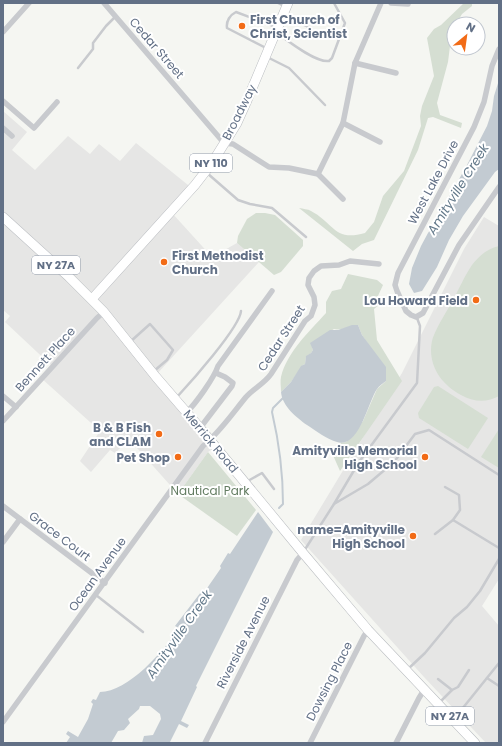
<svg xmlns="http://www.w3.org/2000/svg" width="502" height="746" font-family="Poppins,sans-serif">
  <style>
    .built { fill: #e6e6e5 }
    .green { fill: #d5ded2 }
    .water { fill: #c3cbd2 }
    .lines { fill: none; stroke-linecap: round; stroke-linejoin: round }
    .stream { stroke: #c3cbd2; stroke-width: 2 }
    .primary-casing { stroke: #babdc1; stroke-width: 10 }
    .lane { stroke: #c8cace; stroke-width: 2.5 }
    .street { stroke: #c8cace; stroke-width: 5.5 }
    .primary { stroke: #fff; stroke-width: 9 }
    .poi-dot { fill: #f26b16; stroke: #fff; stroke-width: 1.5 }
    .labels { text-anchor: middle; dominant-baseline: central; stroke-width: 4; stroke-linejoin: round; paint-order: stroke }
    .shield { fill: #fff; stroke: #919baa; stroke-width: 1 }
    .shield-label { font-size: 11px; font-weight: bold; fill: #627086 }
    .poi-label { font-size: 12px; font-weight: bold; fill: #627086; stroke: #fff; text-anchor: end }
    .street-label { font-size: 12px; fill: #627086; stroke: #fff }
    .park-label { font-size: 12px; fill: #637c62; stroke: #fff }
    .water-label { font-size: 13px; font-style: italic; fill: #63798a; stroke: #fff }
  </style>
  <rect width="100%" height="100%" fill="#f5f6f2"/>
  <!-- built -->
  <g class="built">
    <polygon points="3,111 27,132 12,150 35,170 68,136 90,154 99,144 120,161 136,143 193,189 172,213 212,257 237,243 259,262 156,375 218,445 208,452 178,494 129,439 115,453 110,450 91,472 80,461 100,431 41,378 53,367 5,322 10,316 3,310"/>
    <polygon points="484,217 499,226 499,579 482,606 499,626 499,743 486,743 424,677 301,540 402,373 464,249"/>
  </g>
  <!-- green -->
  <g class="green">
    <path d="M464,3H472V6L462,14L456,24H454V38L450,46L448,62L437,103L440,115L462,123L461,128L433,117L428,118L418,150L374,240L362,244L353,251L299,208C303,209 308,209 311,211C334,223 334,242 365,233L374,222L383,196L404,171L421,126L420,116L422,106L434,76L427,38L434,29L441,25Z"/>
    <polygon points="256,213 265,213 275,215 303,240 303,246 281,272 274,275 237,243 238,236 247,219"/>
    <path d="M499,246V396C487,403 473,402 461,395C444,386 431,370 431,350C431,345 432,339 434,335C439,323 447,311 453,300C459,289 465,275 472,265C479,256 488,248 499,246Z"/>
    <path d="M348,274L377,280L383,285L377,298L380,304L374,309L377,340L402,381L340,471L332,453L338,443L346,442L363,421L377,389L386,381L368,344L362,335L358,325C350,326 340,331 334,329L311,343L313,350L311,353L306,357L305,364L303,365L291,382L281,392C281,387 280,381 281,377C287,352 309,332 326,313V302L332,291L341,289Z"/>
    <polygon points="438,386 488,418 468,449 419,418 418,413 434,387"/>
    <polygon points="499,429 499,468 481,457"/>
    <polygon points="208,452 256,510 237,536 178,494"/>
  </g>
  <!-- water -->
  <g class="water">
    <polygon points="499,80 499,169 495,172 463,216 449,240 437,267 422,291 414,293 409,284 412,268 421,246 428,233 438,219 445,204 467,165 487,126 492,111 494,96"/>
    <path d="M352,325H358L362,335L386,367V381C383,383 379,386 377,389C368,402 359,449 337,442C327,439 316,431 307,425C297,418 282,406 281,392L291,382L301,366L305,364L306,356L311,353L313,350L310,343L330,330H338Z"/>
    <path d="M258,512L273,532L196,686L197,687L181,721L189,725L187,728L179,724L170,742L172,743H142L144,736L153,735L161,719L160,714L150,706H140L139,709L128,719L130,723L124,730L118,731L111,743H66L70,737L66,734L68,731L78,737L88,719L93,704L91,702L93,699L96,700L100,692C128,692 164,651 179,628L175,626L201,592L203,594L221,568L220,566L228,553L230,554Z"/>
  </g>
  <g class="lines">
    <!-- stream -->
    <path class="stream" d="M279,508L283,504C283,473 279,442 272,412L273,408L283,398"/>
    <!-- primary casing -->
    <g class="primary-casing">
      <g id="primary">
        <polyline points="3,217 69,277 104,312 156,377 200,428 303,553 368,630 475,743"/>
        <polyline points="92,299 195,185 212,163 237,123 246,103 288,3"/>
      </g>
    </g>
    <!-- lane -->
    <g class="lane">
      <polyline points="278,3 284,6"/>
      <polyline points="285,16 311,28"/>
      <path d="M277,33C288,41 316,63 329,61L332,58L345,23L334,3"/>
      <path d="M268,49L227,28C226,21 230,15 236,12L276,27"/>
      <polyline points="267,57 289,68 325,105"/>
      <polyline points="78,68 93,49 93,43 106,26 115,17"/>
      <polyline points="207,173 238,200 250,204 272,208 306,237"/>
      <polyline points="417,318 420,326 417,383 359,462 334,504 368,484 394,462 415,434 429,430 499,475"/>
      <polyline points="130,342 150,324 173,350 167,360 154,371"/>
      <path d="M177,397C190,383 240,327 241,311"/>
      <polyline points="246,482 262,473 274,489"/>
      <polyline points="453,520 499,548"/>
      <polyline points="435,534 453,520 460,510 459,495 445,487"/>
      <polyline points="304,551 334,504"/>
      <polyline points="96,595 143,632"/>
      <polyline points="408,669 425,653 454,618 467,607 480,591 499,559"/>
      <polyline points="487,678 499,686"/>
      <polyline points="438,679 452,690 440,702"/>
      <polyline points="452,690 458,687 469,670"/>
      <polyline points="454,719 499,663"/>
    </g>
    <!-- street -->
    <g class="street">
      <polyline points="104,3 224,143 233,144 269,167 289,168 318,174 343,199"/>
      <polyline points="391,3 408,4"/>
      <polyline points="3,32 29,3"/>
      <polyline points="499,49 492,66 484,102 474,127 398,273 395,285 397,291 406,311 411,315 416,317 423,313 459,245 499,187"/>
      <polyline points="355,63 396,73"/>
      <polyline points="3,101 34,128 57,102"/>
      <polyline points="343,123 380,142"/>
      <polyline points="3,128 12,136"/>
      <polyline points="318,174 343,123 355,63 381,3"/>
      <polyline points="3,396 16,407"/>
      <path d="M187,412C196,403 214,378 218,366L272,291"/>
      <polyline points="3,421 97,318 104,312"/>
      <polyline points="200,428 232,386 233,383 225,377 216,373"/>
      <polyline points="3,506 105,583"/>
      <polyline points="3,542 20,519"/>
      <path d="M3,722L203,446C220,432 232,414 246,397C254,388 264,384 271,374L305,321L311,316L315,305L314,297L308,285L309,278L314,271L321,266L339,265L350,261L379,264"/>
      <polyline points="205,743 297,560 303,553"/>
      <polyline points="310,743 364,636 368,630"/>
      <polyline points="396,743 419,698 424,690"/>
    </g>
    <!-- primary -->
    <use href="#primary" class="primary"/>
  </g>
  <!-- markers -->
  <g class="poi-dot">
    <circle cx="242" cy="26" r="4"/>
    <circle cx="164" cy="262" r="4"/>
    <circle cx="476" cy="300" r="4"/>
    <circle cx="159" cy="434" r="4"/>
    <circle cx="178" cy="457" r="4"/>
    <circle cx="425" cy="457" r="4"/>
    <circle cx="413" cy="536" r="4"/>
  </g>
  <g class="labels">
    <!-- shield labels -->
    <g class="shield">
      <rect x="190" y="154" width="42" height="18" rx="3"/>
      <rect x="32" y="256" width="48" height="18" rx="3"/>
      <rect x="426" y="707" width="48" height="18" rx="3"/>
    </g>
    <g class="shield-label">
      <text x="211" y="163">NY 110</text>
      <text x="56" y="265">NY 27A</text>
      <text x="450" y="716">NY 27A</text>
    </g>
    <!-- poi labels -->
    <g class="poi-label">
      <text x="250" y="19" text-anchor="start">First Church of<tspan x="250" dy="14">Christ, Scientist</tspan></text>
      <text x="172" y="255" text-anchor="start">First Methodist<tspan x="172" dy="14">Church</tspan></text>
      <text x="468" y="300">Lou Howard Field</text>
      <text x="151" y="427">B &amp; B Fish<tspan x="151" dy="14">and CLAM</tspan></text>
      <text x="417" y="450">Amityville Memorial<tspan x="417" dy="14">High School</tspan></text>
      <text x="170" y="457">Pet Shop</text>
      <text x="405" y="529">name=Amityville<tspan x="405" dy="14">High School</tspan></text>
    </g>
    <!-- street labels -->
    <g class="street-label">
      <text transform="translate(157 48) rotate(49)">Cedar Street</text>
      <text transform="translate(239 112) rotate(-63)">Broadway</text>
      <text transform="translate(433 182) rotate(-62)">West Lake Drive</text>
      <text transform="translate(281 338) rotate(-57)">Cedar Street</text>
      <text transform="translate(45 359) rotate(-48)">Bennett Place</text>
      <text transform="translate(211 441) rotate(50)">Merrick Road</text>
      <text transform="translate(60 536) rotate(37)">Grace Court</text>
      <text transform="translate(97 574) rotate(-54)">Ocean Avenue</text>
      <text transform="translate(243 642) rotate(-63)">Riverside Avenue</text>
      <text transform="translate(329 681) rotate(-63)">Dowsing Place</text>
    </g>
    <!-- park labels -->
    <g class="park-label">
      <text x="210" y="490">Nautical Park</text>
    </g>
    <!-- water labels -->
    <g class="water-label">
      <text transform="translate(458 189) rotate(-58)">Amityville Creek</text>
      <text transform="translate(179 634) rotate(-55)">Amityville Creek</text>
    </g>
  </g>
  <!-- border -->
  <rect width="502" height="746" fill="none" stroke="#627086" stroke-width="8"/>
  <!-- north arrow -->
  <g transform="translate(466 36) rotate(29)"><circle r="19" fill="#ffffff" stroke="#c0c6cf"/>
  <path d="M0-3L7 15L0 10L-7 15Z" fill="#f26b16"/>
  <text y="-6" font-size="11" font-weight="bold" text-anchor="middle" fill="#627086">N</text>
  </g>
</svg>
